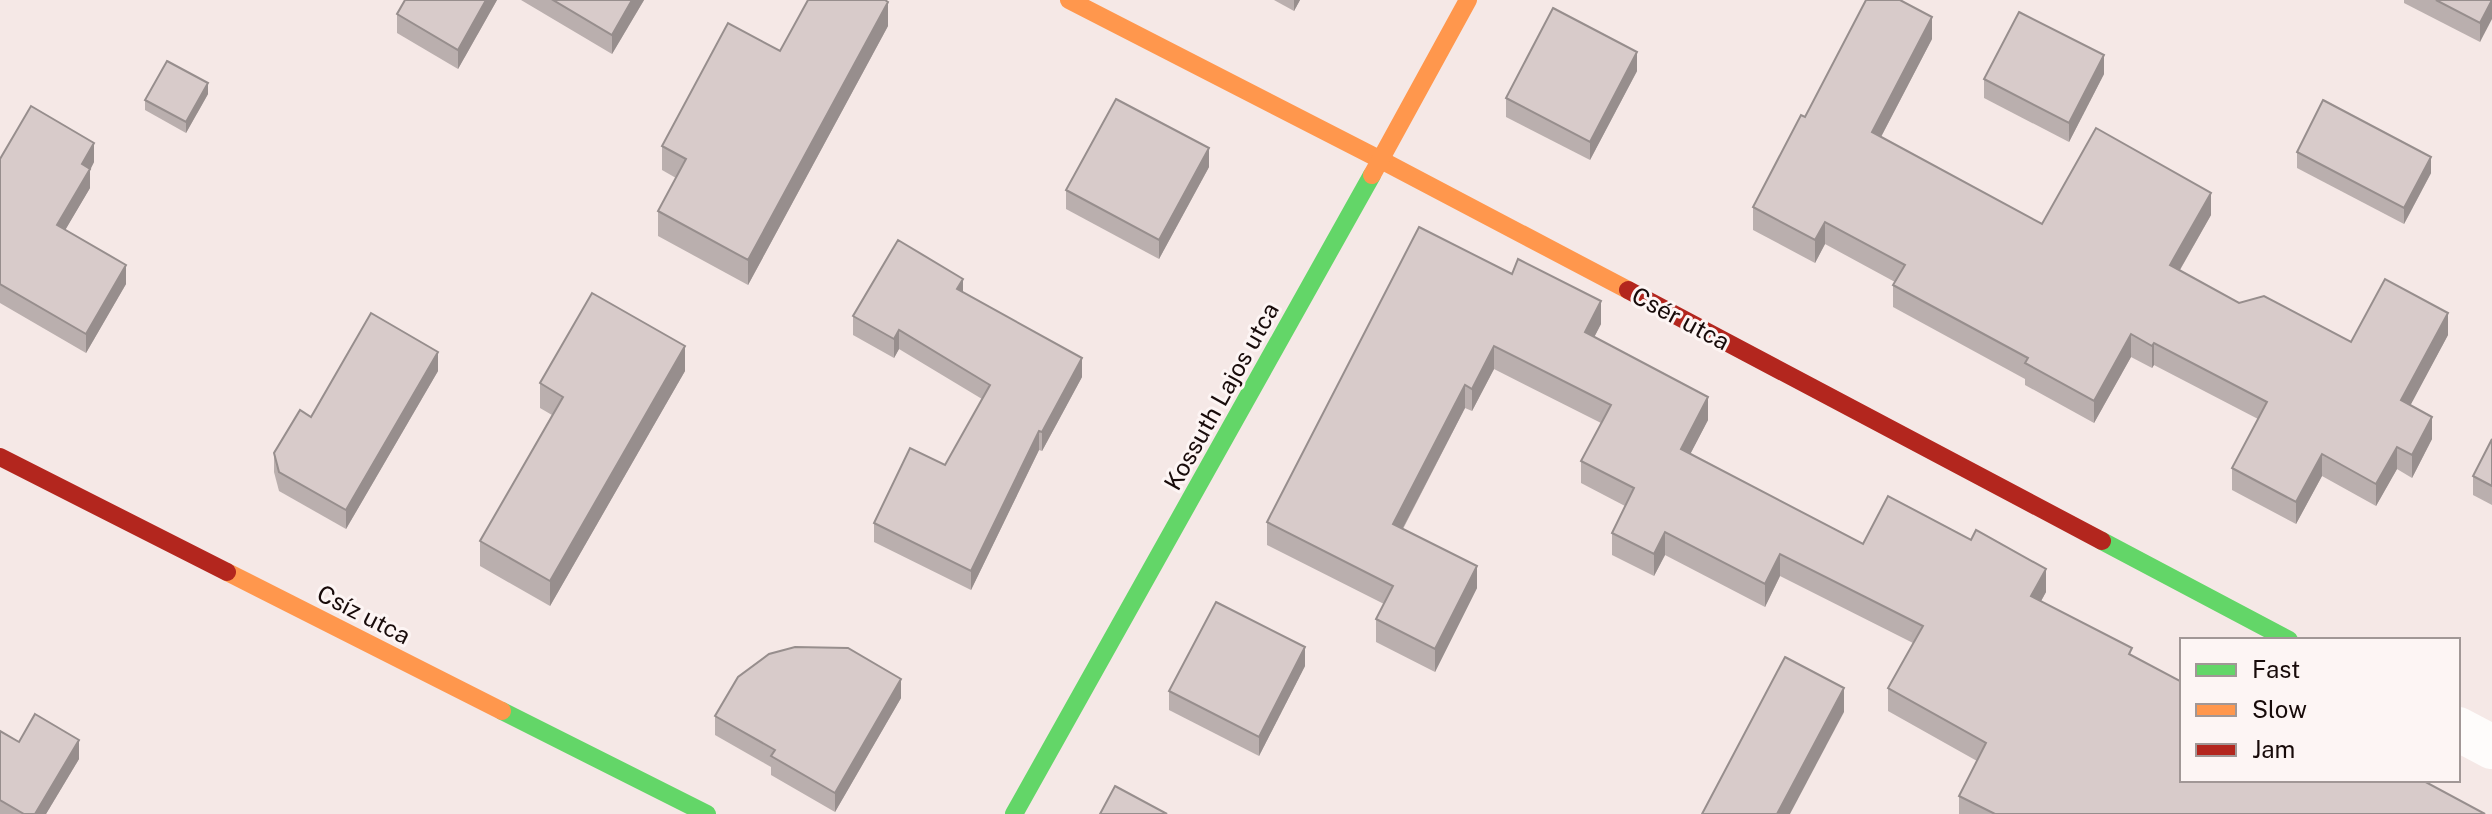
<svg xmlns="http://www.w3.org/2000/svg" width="2492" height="814" font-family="'Public Sans',sans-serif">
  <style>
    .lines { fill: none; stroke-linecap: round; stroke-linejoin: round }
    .street { stroke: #fefcfb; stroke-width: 44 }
    .fast { stroke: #63d668; stroke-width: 18 }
    .slow { stroke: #ff974d; stroke-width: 18 }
    .jam { stroke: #b3261e; stroke-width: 18 }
    .wall { fill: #baafae }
    .shaded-wall { fill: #978e8d }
    .building { fill: #d8cbca; stroke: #978e8d; stroke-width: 2 }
    .labels { text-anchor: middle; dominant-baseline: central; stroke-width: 6; stroke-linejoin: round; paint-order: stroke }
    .street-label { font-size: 24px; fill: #180b0a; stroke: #fdf5f4 }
  </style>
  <rect width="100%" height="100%" fill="#f5e8e6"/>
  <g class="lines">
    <!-- street -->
    <polyline class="street" points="2458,729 2492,747"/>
    <!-- fast -->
    <g class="fast">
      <polyline points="2102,541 2289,640"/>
      <polyline points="502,711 707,814"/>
      <polyline points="1014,814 1372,175"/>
    </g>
    <!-- slow -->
    <g class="slow">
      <polyline points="1069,0 1381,160 1628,290"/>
      <polyline points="1372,175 1468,0"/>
      <polyline points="227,572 502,711"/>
    </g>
    <!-- jam -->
    <g class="jam">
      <polyline points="1628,290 2102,541"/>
      <polyline points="0,457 227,572"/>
    </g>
  </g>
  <!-- wall -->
  <g class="wall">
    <polygon points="405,0 497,0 458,69 397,33 397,14"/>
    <polygon points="521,0 644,0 612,54"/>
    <polygon points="1274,0 1300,0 1294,11"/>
    <polygon points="2404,0 2492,0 2480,42 2404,3"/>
    <polygon points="888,26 748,285 658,236 658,211 676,178 662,170 662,146 780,51"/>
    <polygon points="1932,39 1881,137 2042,224 2211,215 2180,270 2239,303 2351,342 2448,335 2410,405 2432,439 2412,478 2397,469 2376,506 2322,476 2296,524 2232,490 2232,468 2258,419 2154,365 2152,368 2131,357 2094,423 2025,385 2025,379 1893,307 1893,285 1895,282 1825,244 1815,263 1753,230 1753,207 1805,117"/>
    <polygon points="1637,71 1590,160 1506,117 1506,98"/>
    <polygon points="2104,74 2069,142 1984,98 1984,79"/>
    <polygon points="208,94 186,133 145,110 145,100"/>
    <polygon points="2297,152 2431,173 2404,224 2297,168"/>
    <polygon points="0,159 94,162 90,170 90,188 65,230 126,284 86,353 0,303"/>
    <polygon points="1209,167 1159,259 1066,209 1066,190"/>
    <polygon points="1419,227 1601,324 1594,337 1708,420 1690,454 1863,544 2046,592 2041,601 2132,656 2182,780 2485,814 1959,814 1959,796 1977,761 1888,711 1888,688 1913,643 1780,576 1765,607 1665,555 1654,576 1612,555 1612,533 1625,506 1581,483 1581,461 1601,423 1494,369 1472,411 1465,408 1403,529 1477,588 1435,672 1376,642 1376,619 1384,604 1267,545 1267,522"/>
    <polygon points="963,293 1082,377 1042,451 1039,450 971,590 874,542 874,523 945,465 982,399 899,349 894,358 853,335 853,316"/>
    <polygon points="438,371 346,529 279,491 274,472 274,453 311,417"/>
    <polygon points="685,371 550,606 480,566 480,541 552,415 540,408 540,383"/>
    <polygon points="2492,439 2492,505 2473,495 2473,476"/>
    <polygon points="1305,666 1259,756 1169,710 1169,691"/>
    <polygon points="901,698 835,812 771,775 771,767 715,735 715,716"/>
    <polygon points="0,731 19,742 79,759 46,814 0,814"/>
  </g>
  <!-- shaded-wall -->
  <g class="shaded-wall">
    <polygon points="486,0 497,0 458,69 458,50"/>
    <polygon points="632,0 644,0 612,54 612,35"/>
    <polygon points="1294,0 1300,0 1294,11"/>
    <polygon points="2492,0 2492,19 2480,42 2480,23"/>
    <polygon points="888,2 888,26 748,285 748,260"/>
    <polygon points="1932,17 1932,39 1872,154 1872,132"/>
    <polygon points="1637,52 1637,71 1590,160 1590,142"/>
    <polygon points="2104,55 2104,74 2069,142 2069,123"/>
    <polygon points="208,83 208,94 186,133 186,122"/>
    <polygon points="94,143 94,162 90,170 90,188 57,244 57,225 82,164"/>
    <polygon points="1209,148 1209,167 1159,259 1159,240"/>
    <polygon points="2431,157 2431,173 2404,224 2404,208"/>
    <polygon points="2211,193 2211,215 2170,287 2170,265"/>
    <polygon points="1825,222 1825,244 1815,263 1815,240"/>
    <polygon points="126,265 126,284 86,353 86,334"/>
    <polygon points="963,279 963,298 957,289"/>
    <polygon points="1601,301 1601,324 1585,355 1585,332"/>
    <polygon points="2448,313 2448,335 2401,423 2401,400"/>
    <polygon points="899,330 899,349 894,358 894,339"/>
    <polygon points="2131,334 2131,357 2094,423 2094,401"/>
    <polygon points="2154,343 2154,365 2152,368 2152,346"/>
    <polygon points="685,346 685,371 550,606 550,581"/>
    <polygon points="1494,346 1494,369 1472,411 1472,389"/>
    <polygon points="438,352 438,371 346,529 346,510"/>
    <polygon points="1082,358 1082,377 1042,451 1042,432"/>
    <polygon points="1465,385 1465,408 1393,547 1393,524"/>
    <polygon points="1708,397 1708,420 1681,472 1681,449"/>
    <polygon points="2432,417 2432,439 2412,478 2412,455"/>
    <polygon points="1039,431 1039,450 971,590 971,571"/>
    <polygon points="2397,447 2397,469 2376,506 2376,484"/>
    <polygon points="2322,454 2322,476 2296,524 2296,502"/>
    <polygon points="1665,532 1665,555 1654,576 1654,554"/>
    <polygon points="1780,554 1780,576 1765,607 1765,584"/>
    <polygon points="1477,566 1477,588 1435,672 1435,649"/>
    <polygon points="2046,569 2046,592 2031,619 2031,596"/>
    <polygon points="1305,647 1305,666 1259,756 1259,737"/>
    <polygon points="901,679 901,698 835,812 835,793"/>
    <polygon points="1844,688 1844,712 1790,814 1777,814"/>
    <polygon points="79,740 79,759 46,814 35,814"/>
  </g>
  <!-- building -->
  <g class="building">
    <polygon points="405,0 486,0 458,50 397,14"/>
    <polygon points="553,0 632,0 612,35"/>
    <polygon points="808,0 885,0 888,2 748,260 658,211 686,159 662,146 728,23 780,51"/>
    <polygon points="1866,0 1900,0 1932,17 1872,132 2042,224 2096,128 2211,193 2170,265 2239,303 2264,296 2351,342 2385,279 2448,313 2401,400 2432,417 2412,455 2397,447 2376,484 2322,454 2296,502 2232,468 2267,402 2154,343 2152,346 2131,334 2094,401 2025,363 2028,358 1893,285 1905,265 1825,222 1815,240 1753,207 1801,115 1805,117"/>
    <polygon points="2436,0 2492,0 2480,23"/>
    <polygon points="1553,8 1637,52 1590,142 1506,98"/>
    <polygon points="2019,12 2104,55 2069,123 1984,79"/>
    <polygon points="167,61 208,83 186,122 145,100"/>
    <polygon points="1116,99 1209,148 1159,240 1066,190"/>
    <polygon points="2323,100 2431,157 2404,208 2297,152"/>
    <polygon points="31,106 94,143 82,164 90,169 57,225 126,265 86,334 0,284 0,159"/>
    <polygon points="1419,227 1512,274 1518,259 1601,301 1585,332 1708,397 1681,449 1863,544 1888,496 1971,540 1976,530 2046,569 2031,596 2132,648 2129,654 2182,682 2182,780 2422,780 2485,814 1995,814 1959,796 1986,743 1888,688 1923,626 1780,554 1765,584 1665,532 1654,554 1612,533 1634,488 1581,461 1611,405 1494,346 1472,389 1465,385 1393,524 1477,566 1435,649 1376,619 1393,586 1267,522"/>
    <polygon points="898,240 963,279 957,289 1082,358 1042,432 1039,431 971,571 874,523 910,448 945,465 990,385 899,330 894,339 853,316"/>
    <polygon points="592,293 685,346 550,581 480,541 563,397 540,383"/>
    <polygon points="371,313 438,352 346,510 279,472 274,453 300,410 311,417"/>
    <polygon points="2492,439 2492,486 2473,476"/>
    <polygon points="1216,602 1305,647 1259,737 1169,691"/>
    <polygon points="795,647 848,648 901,679 835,793 771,756 775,750 715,716 738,677 769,654"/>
    <polygon points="1785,657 1844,688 1777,814 1702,814"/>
    <polygon points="35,714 79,740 35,814 24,814 0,800 0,731 19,742"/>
    <polygon points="1115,786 1167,814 1100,814"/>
  </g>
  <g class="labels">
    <!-- street labels -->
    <g class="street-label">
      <text transform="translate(1681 318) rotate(28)">Csér utca</text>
      <text transform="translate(1221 396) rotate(-61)">Kossuth Lajos utca</text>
      <text transform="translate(364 614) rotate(27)">Csíz utca</text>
    </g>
  </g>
  <!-- legend -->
  <rect x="2180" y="638" width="280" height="144" fill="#fdf5f4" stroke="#a19796" stroke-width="2"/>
  <rect x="2196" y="664" width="40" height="12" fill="#63d668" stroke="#a19796" stroke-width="2"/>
  <text x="2252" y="678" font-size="24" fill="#180b0a">Fast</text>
  <rect x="2196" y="704" width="40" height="12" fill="#ff974d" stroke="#a19796" stroke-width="2"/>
  <text x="2252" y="718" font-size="24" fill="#180b0a">Slow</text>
  <rect x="2196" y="744" width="40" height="12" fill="#b3261e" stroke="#a19796" stroke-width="2"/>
  <text x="2252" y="758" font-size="24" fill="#180b0a">Jam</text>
</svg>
